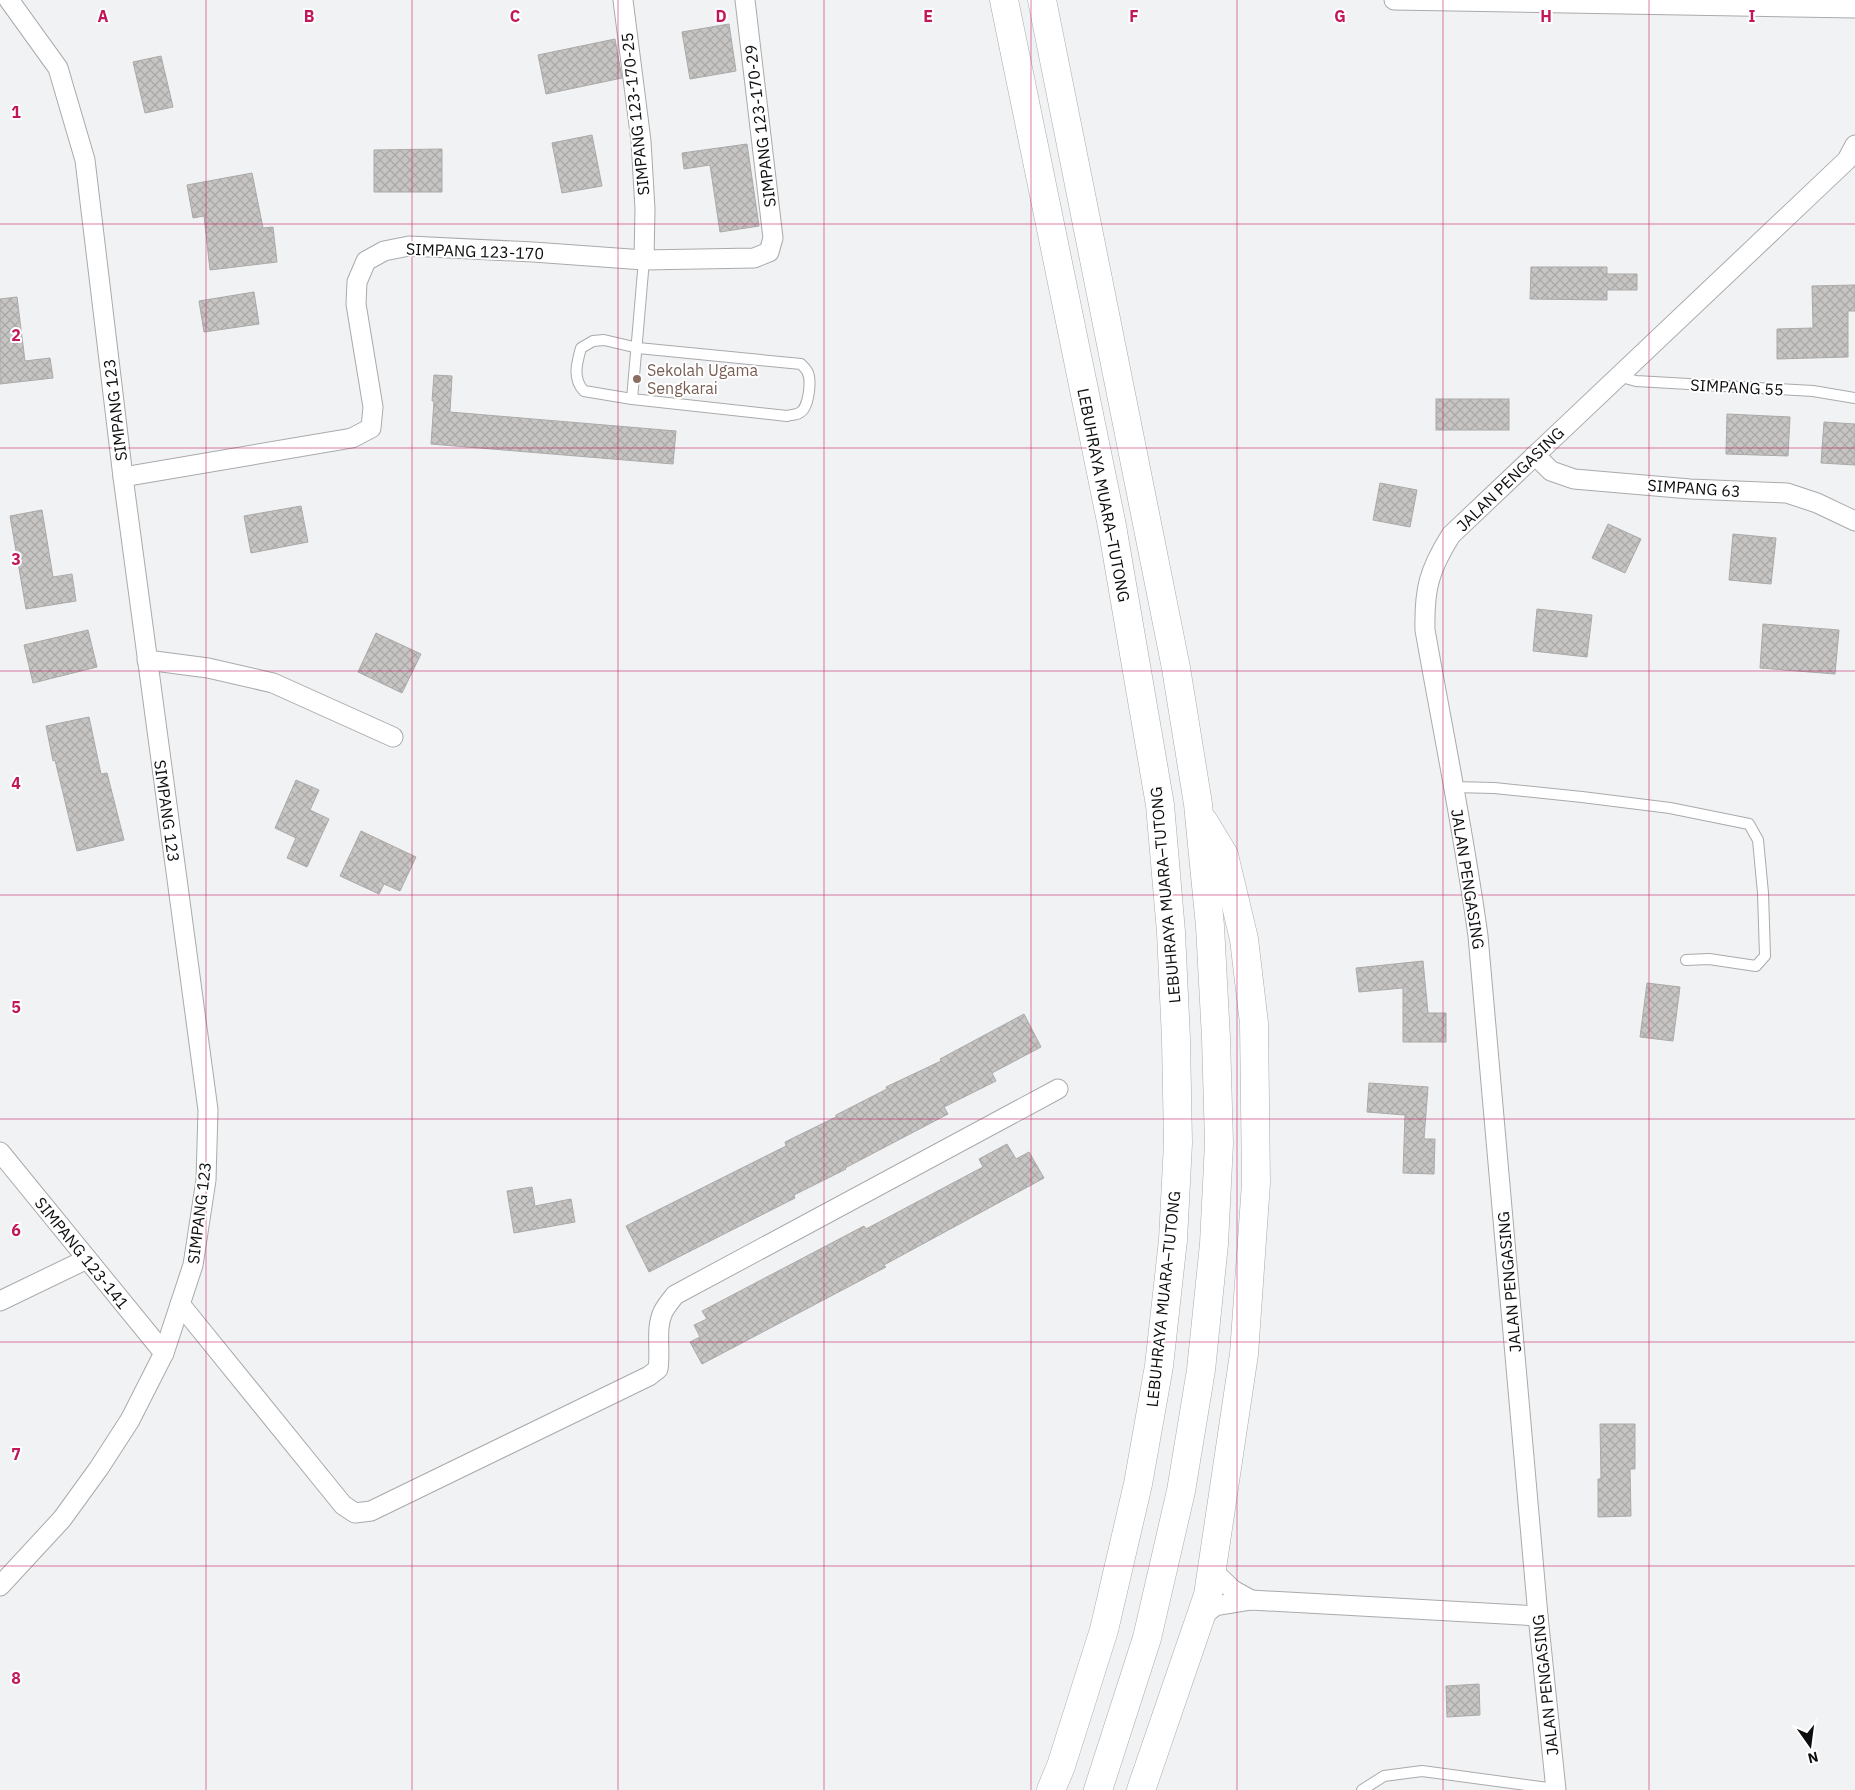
<svg xmlns="http://www.w3.org/2000/svg" width="1855" height="1790" font-family="'IBM Plex Sans',sans-serif">
  <style>
    .building { fill: url(#building-cross-hatch); stroke: #abaaa9 }
    .lines { fill: none; stroke-linecap: round; stroke-linejoin: round }
    .lane-casing { stroke: #a9aaac; stroke-width: 12 }
    .street-casing { stroke: #a9aaac; stroke-width: 21 }
    .highway-casing { stroke: #a9aaac; stroke-width: 29 }
    .lane { stroke: #fff; stroke-width: 10 }
    .street { stroke: #fff; stroke-width: 19 }
    .highway { stroke: #fff; stroke-width: 28 }
    .grid { fill: none; stroke: #c2185b; stroke-width: 1; stroke-opacity: 0.55 }
    .education-dot { fill: #8d6e63; stroke: #fff; stroke-width: 2 }
    .labels { text-anchor: middle; dominant-baseline: central; stroke-width: 4; stroke-linejoin: round; paint-order: stroke }
    .street-label { font-size: 16px; fill: #0d0d0e; stroke: #fff }
    .education-label { font-size: 16px; fill: #785e54; stroke: #fff; text-anchor: start }
    .grid-label { font-size: 16px; text-anchor: middle; font-weight: bold; fill: #c2185b; stroke: #fff; stroke-width: 4; stroke-linejoin: round; paint-order: stroke }
  </style>
  <defs>
    <pattern id="building-cross-hatch" width="8" height="8" patternUnits="userSpaceOnUse" patternTransform="scale(1.25)"><rect width="8" height="8" fill="#c6c5c3"/><path d="M0 0l8 8M0 8l8-8" fill="none" stroke="#a9a8a6"/></pattern>
  </defs>
  <rect width="100%" height="100%" fill="#f1f2f4"/>
  <!-- building -->
  <g class="building">
    <polygon points="729,24 736,71 690,79 682,32"/>
    <polygon points="615,39 622,78 546,94 538,55"/>
    <polygon points="161,56 173,107 145,113 133,62"/>
    <polygon points="592,135 602,186 562,193 552,143"/>
    <polygon points="747,144 759,226 720,232 710,165 684,169 682,153"/>
    <polygon points="442,149 442,192 374,192 374,150"/>
    <polygon points="252,173 263,228 273,227 277,262 210,270 204,216 193,218 187,185"/>
    <polygon points="1531,267 1607,267 1607,274 1637,274 1637,290 1607,290 1607,300 1530,299"/>
    <polygon points="1855,285 1855,311 1848,311 1848,357 1777,359 1777,329 1813,328 1812,286"/>
    <polygon points="254,292 259,324 204,332 199,301"/>
    <polygon points="17,297 25,361 50,358 53,378 0,384 0,299"/>
    <polygon points="434,375 452,376 450,412 676,431 673,464 431,444 434,401 432,401"/>
    <rect x="1436" y="399" width="73" height="31"/>
    <polygon points="1727,414 1790,417 1788,456 1726,454"/>
    <polygon points="1824,422 1855,424 1855,465 1821,463"/>
    <polygon points="1380,483 1417,490 1410,527 1373,520"/>
    <polygon points="301,506 308,542 251,553 244,516"/>
    <polygon points="42,510 53,577 72,574 76,601 26,609 10,516"/>
    <polygon points="1608,524 1641,539 1625,573 1592,558"/>
    <polygon points="1733,534 1776,538 1771,584 1729,580"/>
    <polygon points="1537,609 1592,615 1587,657 1533,651"/>
    <polygon points="1763,624 1839,630 1835,674 1760,668"/>
    <polygon points="88,630 97,667 33,683 24,645"/>
    <polygon points="376,633 421,654 402,693 358,672"/>
    <polygon points="89,717 101,774 107,773 124,840 77,851 55,760 53,761 46,726"/>
    <polygon points="296,780 319,790 310,810 329,819 307,867 287,858 296,838 275,828"/>
    <polygon points="361,831 416,857 400,891 384,884 379,894 340,876"/>
    <polygon points="1423,961 1428,1013 1446,1013 1446,1042 1403,1042 1403,988 1359,992 1356,968"/>
    <polygon points="1647,983 1680,987 1673,1041 1640,1037"/>
    <polygon points="1024,1014 1041,1047 992,1073 996,1081 944,1107 948,1114 845,1168 846,1169 794,1195 795,1198 649,1272 626,1226 786,1146 785,1142 836,1117 836,1115 887,1089 886,1087 941,1061 940,1059"/>
    <polygon points="1369,1083 1428,1087 1424,1139 1435,1139 1434,1174 1403,1173 1405,1115 1367,1112"/>
    <polygon points="1007,1144 1016,1159 1029,1152 1044,1178 884,1265 886,1267 702,1364 690,1342 700,1337 694,1325 707,1319 702,1311 864,1226 866,1229 983,1167 979,1159"/>
    <polygon points="532,1187 535,1206 571,1199 575,1222 514,1233 507,1191"/>
    <polygon points="1600,1424 1635,1424 1635,1469 1630,1469 1631,1516 1598,1517 1598,1479 1601,1479"/>
    <polygon points="1479,1684 1480,1715 1447,1717 1446,1686"/>
  </g>
  <g class="lines">
    <!-- lane casing -->
    <g class="lane-casing">
      <g id="lane">
        <polyline points="1618,376 1636,381 1813,391 1855,398"/>
        <path d="M632,399L584,391C572,379 577,362 581,348L593,341L604,340L638,348L801,364C803,366 805,368 807,371C812,380 809,409 799,413C796,415 790,415 787,416L632,399L644,260"/>
        <polyline points="1453,787 1494,788 1582,797 1670,808 1749,824 1758,840 1763,893 1765,956 1756,966 1709,959 1686,960"/>
        <polyline points="1362,1790 1384,1776 1422,1771 1556,1789"/>
      </g>
    </g>
    <!-- street casing -->
    <g class="street-casing">
      <g id="street">
        <polyline points="623,0 641,141 645,209 644,260"/>
        <polyline points="1394,0 1855,8"/>
        <polyline points="1535,455 1551,471 1574,479 1690,489 1787,493 1817,503 1855,521"/>
        <polyline points="123,477 352,438 371,428 373,407 356,304 357,282 366,261 384,251 409,246 533,252 644,260 754,258 769,252 773,238 745,0"/>
        <polyline points="147,660 208,668 273,683 393,737"/>
        <polyline points="0,1152 164,1353"/>
        <polyline points="0,1301 87,1259"/>
        <path d="M180,1304L343,1505L355,1513L371,1511L649,1376L658,1369C661,1350 655,1329 663,1312C666,1306 671,1300 675,1295L1058,1089"/>
        <polyline points="1212,1570 1233,1590 1251,1600"/>
        <polyline points="0,1586 62,1519 99,1468 130,1420 164,1353 193,1265 206,1180 208,1110 123,477 85,160 58,68 9,0"/>
        <polyline points="1200,1618 1215,1606 1251,1600 1538,1616"/>
        <path d="M1556,1790L1538,1616L1478,936C1464,833 1443,732 1425,630C1424,589 1429,570 1451,535L1847,160L1855,145"/>
      </g>
    </g>
    <!-- highway casing -->
    <g class="highway-casing">
      <g id="highway">
        <polyline points="1004,0 1112,526 1160,805 1171,932 1176,1039 1178,1143 1173,1240 1159,1366 1138,1484 1104,1630 1061,1766 1051,1790"/>
        <polyline points="1042,0 1176,668 1198,804 1210,926 1216,1038 1219,1143 1214,1244 1201,1370 1181,1491 1147,1638 1098,1790"/>
        <polyline points="1141,1790 1208,1595 1244,1354 1256,1183 1254,1023 1244,939 1224,855 1204,822"/>
      </g>
    </g>
    <!-- lane -->
    <use href="#lane" class="lane"/>
    <!-- street -->
    <use href="#street" class="street"/>
    <!-- highway -->
    <use href="#highway" class="highway"/>
  </g>
  <!-- grid -->
  <path class="grid" d="M206,0V1790M412,0V1790M618,0V1790M824,0V1790M1031,0V1790M1237,0V1790M1443,0V1790M1649,0V1790M0,224H1855M0,448H1855M0,671H1855M0,895H1855M0,1119H1855M0,1342H1855M0,1566H1855"/>
  <!-- markers -->
  <circle class="education-dot" cx="637" cy="379" r="5"/>
  <g class="labels">
    <!-- street labels -->
    <g class="street-label">
      <text transform="translate(635 114) rotate(-96)">SIMPANG 123-170-25</text>
      <text transform="translate(760 126) rotate(-97)">SIMPANG 123-170-29</text>
      <text transform="translate(475 251) rotate(2)">SIMPANG 123-170</text>
      <text transform="translate(1737 387) rotate(3)">SIMPANG 55</text>
      <text transform="translate(115 410) rotate(-97)">SIMPANG 123</text>
      <text transform="translate(1510 479) rotate(-44)">JALAN PENGASING</text>
      <text transform="translate(1694 488) rotate(4)">SIMPANG 63</text>
      <text transform="translate(1104 495) rotate(79)">LEBUHRAYA MUARA–TUTONG</text>
      <text transform="translate(167 811) rotate(82)">SIMPANG 123</text>
      <text transform="translate(1468 879) rotate(81)">JALAN PENGASING</text>
      <text transform="translate(1165 895) rotate(-95)">LEBUHRAYA MUARA–TUTONG</text>
      <text transform="translate(199 1213) rotate(-83)">SIMPANG 123</text>
      <text transform="translate(82 1253) rotate(51)">SIMPANG 123-141</text>
      <text transform="translate(1509 1282) rotate(-95)">JALAN PENGASING</text>
      <text transform="translate(1163 1299) rotate(-84)">LEBUHRAYA MUARA–TUTONG</text>
      <text transform="translate(1545 1685) rotate(-96)">JALAN PENGASING</text>
    </g>
    <!-- education labels -->
    <g class="education-label">
      <text x="647" y="370">Sekolah Ugama<tspan x="647" dy="18">Sengkarai</tspan></text>
    </g>
  </g>
  <g class="grid-label">
    <text x="103" y="22">A</text>
    <text x="309" y="22">B</text>
    <text x="515" y="22">C</text>
    <text x="721" y="22">D</text>
    <text x="928" y="22">E</text>
    <text x="1134" y="22">F</text>
    <text x="1340" y="22">G</text>
    <text x="1546" y="22">H</text>
    <text x="1752" y="22">I</text>
    <text x="16" y="118">1</text>
    <text x="16" y="341">2</text>
    <text x="16" y="565">3</text>
    <text x="16" y="789">4</text>
    <text x="16" y="1013">5</text>
    <text x="16" y="1236">6</text>
    <text x="16" y="1460">7</text>
    <text x="16" y="1684">8</text>
  </g>
  <!-- north arrow -->
  <g transform="translate(1810 1745) rotate(166)" stroke="#ffffff" stroke-width="4" paint-order="stroke">
  <path d="M0-4L9 19L0 12L-9 19Z" fill="#0d0d0e"/>
  <text y="-8" font-size="14" font-weight="bold" text-anchor="middle" fill="#0d0d0e">N</text>
  </g>
</svg>
